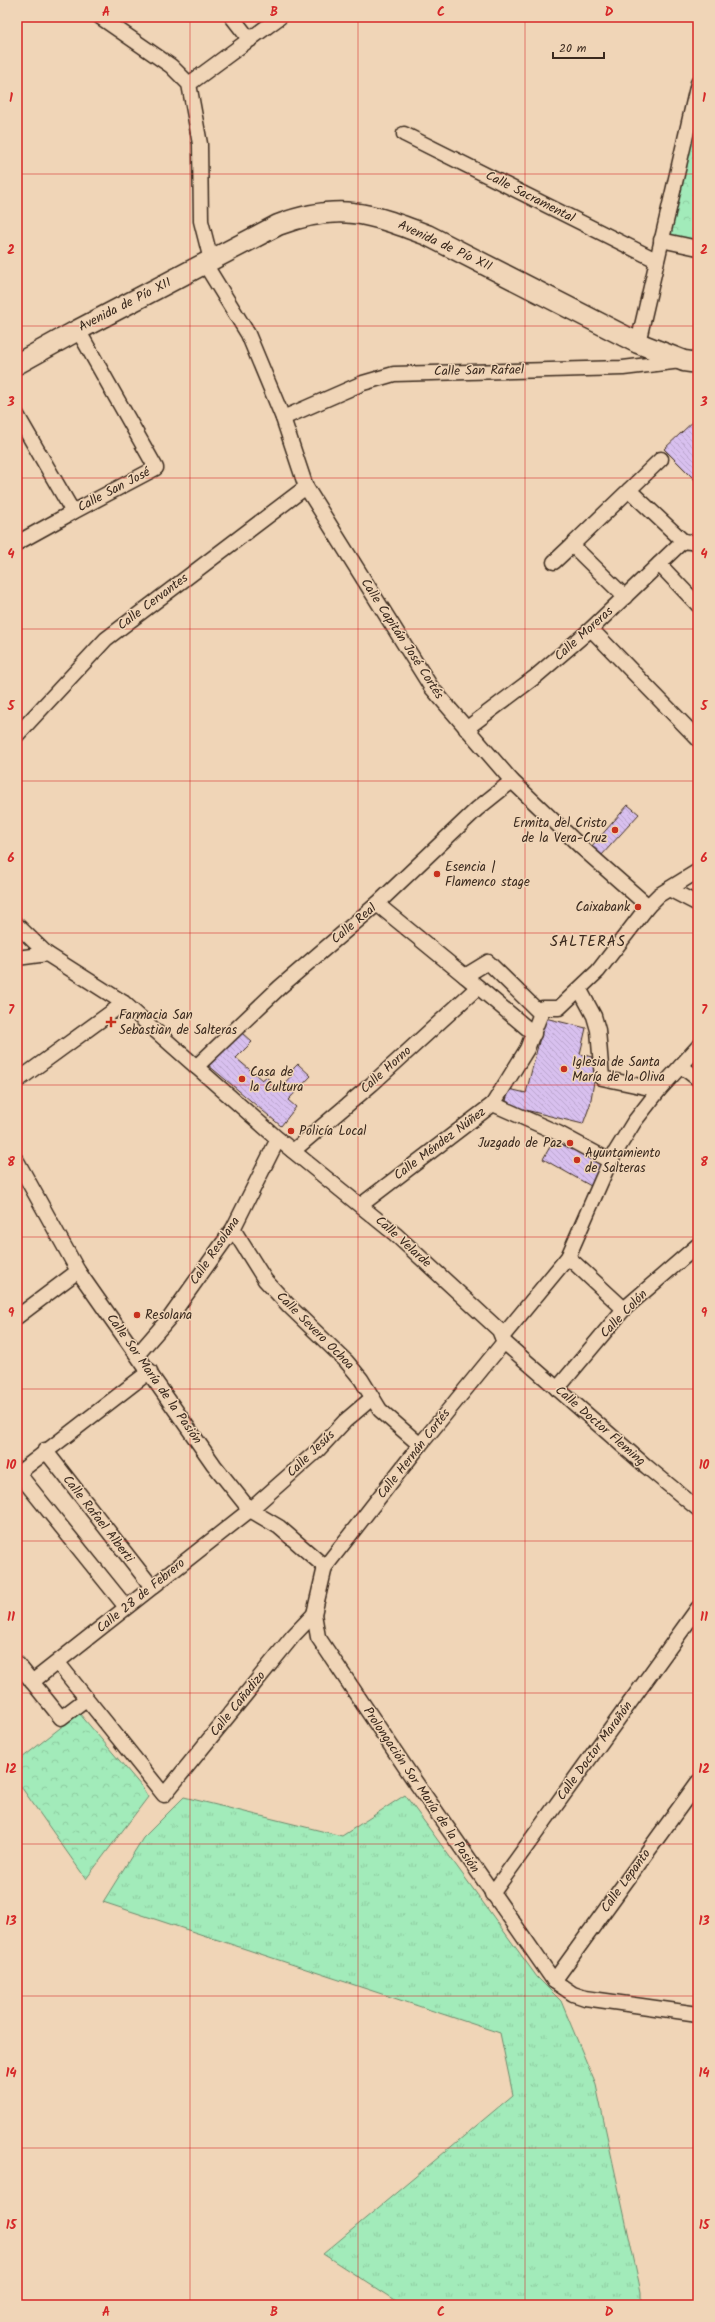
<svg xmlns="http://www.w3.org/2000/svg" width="715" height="2322" font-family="Kalam,sans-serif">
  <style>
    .grass { fill: url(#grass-tufts); stroke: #6e8a6c }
    .park { fill: url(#park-crowns); stroke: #6e8a6c }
    .building { fill: url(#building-back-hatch); stroke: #3b2a1e }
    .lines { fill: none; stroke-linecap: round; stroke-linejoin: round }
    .street-casing { stroke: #3b2a1e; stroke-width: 17 }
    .secondary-casing { stroke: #3b2a1e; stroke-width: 23 }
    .street { stroke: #f0d5b7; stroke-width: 14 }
    .secondary { stroke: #f0d5b7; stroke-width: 20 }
    .grid { fill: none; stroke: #d62828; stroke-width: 1; stroke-opacity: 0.55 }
    .poi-dot { fill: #c8321e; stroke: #f0d5b7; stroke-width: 1.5 }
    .labels { text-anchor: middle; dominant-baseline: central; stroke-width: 3; stroke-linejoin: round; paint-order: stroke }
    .street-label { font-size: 13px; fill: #3b2a1e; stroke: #f0d5b7 }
    .poi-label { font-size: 13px; fill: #3b2a1e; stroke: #f0d5b7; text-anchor: start }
    .quarter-label { font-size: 15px; letter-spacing: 1px; fill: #3b2a1e; stroke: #f0d5b7 }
    .neatline { fill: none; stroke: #d62828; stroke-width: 1.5 }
    .grid-label { font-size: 13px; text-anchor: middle; font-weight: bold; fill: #d62828 }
  </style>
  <defs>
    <pattern id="grass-tufts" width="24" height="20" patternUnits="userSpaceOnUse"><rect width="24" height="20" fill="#a2ebba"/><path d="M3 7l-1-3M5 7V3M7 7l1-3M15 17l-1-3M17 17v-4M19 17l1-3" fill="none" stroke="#8cca9f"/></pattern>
    <pattern id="park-crowns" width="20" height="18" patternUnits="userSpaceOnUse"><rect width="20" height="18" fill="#a2ebba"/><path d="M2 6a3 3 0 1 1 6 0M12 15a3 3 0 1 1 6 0" fill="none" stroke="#8cca9f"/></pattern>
    <pattern id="building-back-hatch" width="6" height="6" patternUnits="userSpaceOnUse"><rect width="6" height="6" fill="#d8c0ef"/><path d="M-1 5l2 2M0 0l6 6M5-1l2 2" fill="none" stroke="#baa5cc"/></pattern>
  </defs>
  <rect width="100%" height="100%" fill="#f0d5b7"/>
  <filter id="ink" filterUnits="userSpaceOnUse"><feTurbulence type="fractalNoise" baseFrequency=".025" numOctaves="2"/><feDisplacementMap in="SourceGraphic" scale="8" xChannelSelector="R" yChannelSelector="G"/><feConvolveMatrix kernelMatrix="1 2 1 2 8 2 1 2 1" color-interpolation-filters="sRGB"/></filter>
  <g filter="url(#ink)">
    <!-- grass -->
    <polygon class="grass" points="405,1795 537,1977 561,2001 596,2085 641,2292 641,2305 402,2305 323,2254 513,2095 500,2033 103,1902 143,1838 184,1797 342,1836"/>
    <!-- park -->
    <g class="park">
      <polygon points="698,83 698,248 661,240"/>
      <polygon points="79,1713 142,1787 148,1797 86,1879 17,1781 17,1762"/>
    </g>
    <!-- building -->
    <g class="building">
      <polygon points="698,417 697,452 698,483 664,449"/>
      <polygon points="628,805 639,814 601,856 591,847"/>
      <polygon points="545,1018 586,1028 580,1054 592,1057 591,1062 597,1064 590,1105 583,1124 505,1105 509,1089 526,1093"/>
      <polygon points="242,1033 252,1042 236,1058 262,1080 266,1077 272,1082 268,1086 276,1092 293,1074 290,1072 298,1064 311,1076 288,1100 296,1107 281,1126 208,1065"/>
      <polygon points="698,1055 698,1067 692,1061"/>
      <polygon points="558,1133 610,1161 598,1190 543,1159"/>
    </g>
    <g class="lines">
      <!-- street casing -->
      <g class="street-casing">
        <g id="street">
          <polyline points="100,17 171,66 189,84 200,144 201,221 211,260"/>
          <polyline points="232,17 250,40"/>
          <polyline points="189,84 280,17"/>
          <polyline points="404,134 656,260"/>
          <polyline points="661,240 698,248"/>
          <polyline points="205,264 248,334 283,418 306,487 431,687 512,781 581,847 648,906"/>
          <polyline points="638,343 698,83"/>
          <polyline points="17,415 73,512 156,468 78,330"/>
          <polyline points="283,418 363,383 394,374 623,368 681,361"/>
          <polyline points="629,490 661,459"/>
          <polyline points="17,543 73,512"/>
          <polyline points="554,562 572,545"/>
          <polyline points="659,564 698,605"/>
          <polyline points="625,597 572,545 629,490 683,541"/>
          <polyline points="591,629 698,739"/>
          <polyline points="466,729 535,677 591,629 683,541 698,543"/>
          <polyline points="17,735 106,639 306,487"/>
          <polyline points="669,889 698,904"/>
          <polyline points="377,904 465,976"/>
          <polyline points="17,925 47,954 124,1003 278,1139 395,1234 499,1330 504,1342 647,1467 698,1509"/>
          <polyline points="17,958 47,954"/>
          <polyline points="580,990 594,1016 598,1030 602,1078 659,1090"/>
          <polyline points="534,1034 465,976 488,962 541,1014"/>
          <polyline points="681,1066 698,1079"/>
          <polyline points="196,1067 280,987 377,904 477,809 512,781"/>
          <polyline points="17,1081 124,1003"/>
          <polyline points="493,1104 558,1133 610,1161"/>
          <polyline points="293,1151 372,1084 478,987"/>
          <polyline points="17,1161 78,1271 214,1465 250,1510 279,1527 325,1567"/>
          <polyline points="361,1205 493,1104 527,1049 543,1008 559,1008 598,971 648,906 659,895 698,871"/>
          <polyline points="233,1229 265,1280 290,1307 346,1361 361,1379 380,1410 420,1445"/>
          <polyline points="568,1257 624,1309"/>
          <polyline points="17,1317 78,1271"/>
          <polyline points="502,1337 568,1257 610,1161 634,1122 659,1090 698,1047"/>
          <polyline points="504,1342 420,1445 325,1567 314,1614 318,1637 412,1777 554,1981 573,1994 585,1998 698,2014"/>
          <polyline points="138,1354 171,1316 233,1229 278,1139"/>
          <polyline points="557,1389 624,1309 698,1245"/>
          <polyline points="45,1450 152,1587"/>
          <polyline points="18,1473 126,1607"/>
          <polyline points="17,1474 150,1371"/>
          <polyline points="17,1663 61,1718 86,1699"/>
          <polyline points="58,1663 164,1795 293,1636 314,1614"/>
          <polyline points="32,1682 250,1510 318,1450 345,1421 372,1398"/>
          <polyline points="492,1894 698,1608"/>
          <polyline points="554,1981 698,1782"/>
        </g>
      </g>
      <!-- secondary casing -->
      <g class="secondary-casing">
        <path id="secondary" d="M17,364L78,330L278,225C339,202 369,213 427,235L638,343L684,361L698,363"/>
      </g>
      <!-- street -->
      <use href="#street" class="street"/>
      <!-- secondary -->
      <use href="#secondary" class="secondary"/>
    </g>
  </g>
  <!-- grid -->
  <path class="grid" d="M190,17V2305M358,17V2305M525,17V2305M17,174H698M17,326H698M17,478H698M17,629H698M17,781H698M17,933H698M17,1085H698M17,1237H698M17,1389H698M17,1541H698M17,1693H698M17,1844H698M17,1996H698M17,2148H698"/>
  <!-- markers -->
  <g class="poi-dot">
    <circle cx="615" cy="830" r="4"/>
    <circle cx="437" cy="874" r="4"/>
    <circle cx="638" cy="907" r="4"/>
    <path d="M109 1016h4v4h4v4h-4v4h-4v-4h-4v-4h4z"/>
    <circle cx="564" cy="1069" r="4"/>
    <circle cx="242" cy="1079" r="4"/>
    <circle cx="291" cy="1131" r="4"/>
    <circle cx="570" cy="1143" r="4"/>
    <circle cx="577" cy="1160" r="4"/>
    <circle cx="137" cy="1315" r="4"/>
  </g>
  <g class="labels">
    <!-- street labels -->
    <g class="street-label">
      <text transform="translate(530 197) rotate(27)">Calle Sacramental</text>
      <text transform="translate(445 246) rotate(25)">Avenida de Pío XII</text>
      <text transform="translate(125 305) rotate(-27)">Avenida de Pío XII</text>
      <text transform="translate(479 371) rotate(-1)">Calle San Rafael</text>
      <text transform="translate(114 490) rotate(-28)">Calle San José</text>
      <text transform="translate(153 602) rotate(-37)">Calle Cervantes</text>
      <text transform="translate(584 634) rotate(-42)">Calle Moreras</text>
      <text transform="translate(402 639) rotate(57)">Calle Capitán José Cortés</text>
      <text transform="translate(354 924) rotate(-40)">Calle Real</text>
      <text transform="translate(386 1070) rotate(-42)">Calle Horno</text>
      <text transform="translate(440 1144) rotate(-37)">Calle Méndez Núñez</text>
      <text transform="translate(403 1242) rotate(42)">Calle Velarde</text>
      <text transform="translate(215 1251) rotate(-56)">Calle Resolana</text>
      <text transform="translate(624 1314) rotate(-46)">Calle Colón</text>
      <text transform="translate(315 1331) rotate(45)">Calle Severo Ochoa</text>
      <text transform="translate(154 1379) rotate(55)">Calle Sor María de la Pasión</text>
      <text transform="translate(600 1426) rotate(41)">Calle Doctor Fleming</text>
      <text transform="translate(311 1454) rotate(-44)">Calle Jesús</text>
      <text transform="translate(414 1454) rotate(-52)">Calle Hernán Cortés</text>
      <text transform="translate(98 1519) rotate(52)">Calle Rafael Alberti</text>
      <text transform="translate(141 1596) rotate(-39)">Calle 28 de Febrero</text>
      <text transform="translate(238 1704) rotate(-51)">Calle Cañadizo</text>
      <text transform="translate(595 1751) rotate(-54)">Calle Doctor Marañón</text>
      <text transform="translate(421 1790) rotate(56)">Prolongación Sor María de la Pasión</text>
      <text transform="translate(626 1881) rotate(-54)">Calle Lepanto</text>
    </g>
    <!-- poi labels -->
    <g class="poi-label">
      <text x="607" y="823" text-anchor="end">Ermita del Cristo<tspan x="607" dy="15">de la Vera-Cruz</tspan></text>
      <text x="445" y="867">Esencia |<tspan x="445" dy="15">Flamenco stage</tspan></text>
      <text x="630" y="907" text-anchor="end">Caixabank</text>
      <text x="119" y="1015">Farmacia San<tspan x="119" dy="15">Sebastian de Salteras</tspan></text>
      <text x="572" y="1062">Iglesia de Santa<tspan x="572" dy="15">María de la Oliva</tspan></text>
      <text x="250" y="1072">Casa de<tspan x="250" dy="15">la Cultura</tspan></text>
      <text x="299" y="1131">Policía Local</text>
      <text x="562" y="1143" text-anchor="end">Juzgado de Paz</text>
      <text x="585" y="1153">Ayuntamiento<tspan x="585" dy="15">de Salteras</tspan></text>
      <text x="145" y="1315">Resolana</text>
    </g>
    <!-- quarter labels -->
    <g class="quarter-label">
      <text x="588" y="942">SALTERAS</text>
    </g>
  </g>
  <!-- margin -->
  <rect width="715" height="2322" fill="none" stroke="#f0d5b7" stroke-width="44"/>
  <!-- scale -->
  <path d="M553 52v6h51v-6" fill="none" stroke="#3b2a1e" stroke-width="2"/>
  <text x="559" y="52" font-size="12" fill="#3b2a1e" stroke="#f0d5b7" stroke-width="3" paint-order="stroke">20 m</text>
  <rect x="22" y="22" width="671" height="2278" class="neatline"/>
  <g class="grid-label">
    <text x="106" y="16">A</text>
    <text x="274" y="16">B</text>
    <text x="441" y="16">C</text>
    <text x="609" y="16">D</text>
    <text x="11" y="102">1</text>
    <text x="704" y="102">1</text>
    <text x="11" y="254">2</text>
    <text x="704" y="254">2</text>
    <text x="11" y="406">3</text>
    <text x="704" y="406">3</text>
    <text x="11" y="558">4</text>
    <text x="704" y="558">4</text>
    <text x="11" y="710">5</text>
    <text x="704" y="710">5</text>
    <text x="11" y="862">6</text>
    <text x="704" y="862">6</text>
    <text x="11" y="1014">7</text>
    <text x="704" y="1014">7</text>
    <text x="11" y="1166">8</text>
    <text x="704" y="1166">8</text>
    <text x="11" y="1317">9</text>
    <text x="704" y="1317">9</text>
    <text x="11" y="1469">10</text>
    <text x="704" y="1469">10</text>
    <text x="11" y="1621">11</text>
    <text x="704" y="1621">11</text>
    <text x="11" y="1773">12</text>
    <text x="704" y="1773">12</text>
    <text x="11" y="1925">13</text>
    <text x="704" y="1925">13</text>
    <text x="11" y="2077">14</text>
    <text x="704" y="2077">14</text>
    <text x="11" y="2229">15</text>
    <text x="704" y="2229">15</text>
    <text x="106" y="2316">A</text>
    <text x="274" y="2316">B</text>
    <text x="441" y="2316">C</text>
    <text x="609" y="2316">D</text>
  </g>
</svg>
